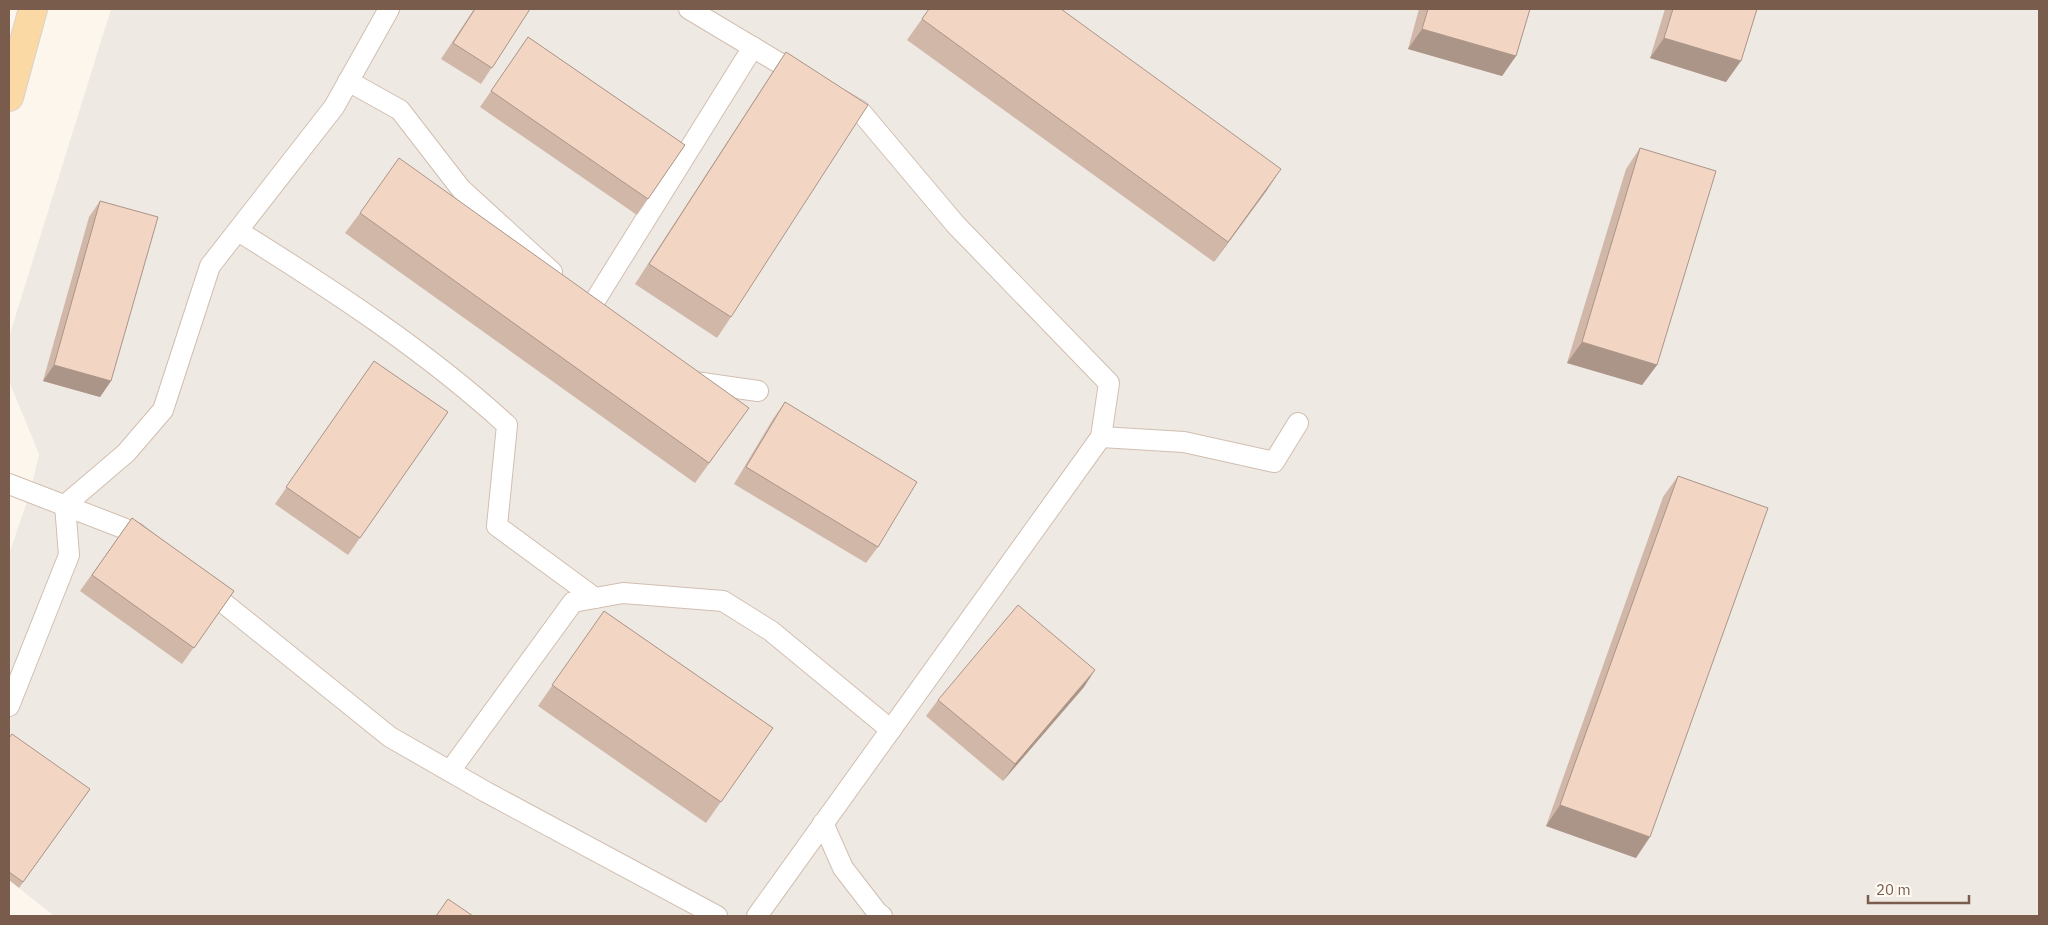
<svg xmlns="http://www.w3.org/2000/svg" width="2048" height="925" font-family="'IBM Plex Sans',sans-serif">
  <style>
    .industrial { fill: #efe9e4 }
    .lines { fill: none; stroke-linecap: round; stroke-linejoin: round }
    .lane-casing { stroke: #d1beb0; stroke-width: 22 }
    .primary-casing { stroke: #dad1cd; stroke-width: 30 }
    .lane { stroke: #fff; stroke-width: 20 }
    .primary { stroke: #fbd9a5; stroke-width: 28 }
    .wall { fill: #d1b7a8 }
    .shaded-wall { fill: #aa9588 }
    .building { fill: #f3d5c3; stroke: #aa9588 }
  </style>
  <rect width="100%" height="100%" fill="#fdf6ec"/>
  <!-- industrial -->
  <polygon class="industrial" points="111,9 2039,9 2039,916 54,916 19,888 9,740 9,554 30,493 39,454 9,381 9,337"/>
  <g class="lines">
    <!-- lane casing -->
    <g class="lane-casing">
      <g id="lane">
        <polyline points="689,9 801,76"/>
        <polyline points="348,81 400,110 461,189 552,272"/>
        <path d="M238,231C331,289 425,350 507,425L497,526L595,598"/>
        <polyline points="591,307 753,47"/>
        <polyline points="688,381 758,391"/>
        <polyline points="1101,437 1184,442 1274,462 1298,423"/>
        <polyline points="9,484 136,533 147,542"/>
        <polyline points="205,588 390,737 486,792 717,916"/>
        <polyline points="9,706 69,555 65,505 126,453 163,410 210,266 334,107 389,9"/>
        <polyline points="450,771 573,602 623,593 723,601 771,631 891,730"/>
        <polyline points="823,823 843,868 877,912 882,916"/>
        <polyline points="757,916 1101,437 1109,383 956,225 860,111 841,100"/>
      </g>
    </g>
    <!-- primary casing -->
    <g class="primary-casing">
      <polyline id="primary" points="9,97 33,9"/>
    </g>
    <!-- lane -->
    <use href="#lane" class="lane"/>
    <!-- primary -->
    <use href="#primary" class="primary"/>
  </g>
  <!-- wall -->
  <g class="wall">
    <polygon points="474,9 530,9 481,84 441,59"/>
    <polygon points="929,9 1267,190 1214,262 907,40"/>
    <polygon points="1419,9 1530,9 1516,56 1502,76 1408,49"/>
    <polygon points="1665,9 1757,9 1726,82 1650,58"/>
    <polygon points="528,37 685,145 637,215 480,107"/>
    <polygon points="786,52 731,317 717,338 635,284 772,73"/>
    <polygon points="1640,148 1657,365 1642,385 1567,363 1626,169"/>
    <polygon points="100,201 111,381 100,397 43,381 89,217"/>
    <polygon points="360,213 734,429 695,483 345,233"/>
    <polygon points="374,361 448,412 348,555 275,504"/>
    <polygon points="785,402 878,547 866,563 734,484 773,419"/>
    <polygon points="1678,476 1636,858 1546,826 1663,497"/>
    <polygon points="132,518 234,591 182,664 80,591"/>
    <polygon points="604,611 773,728 706,823 538,706"/>
    <polygon points="1084,687 1003,781 926,716 938,700"/>
    <polygon points="9,738 90,789 19,888 9,880"/>
  </g>
  <!-- shaded-wall -->
  <g class="shaded-wall">
    <polygon points="1422,29 1516,56 1502,76 1408,49"/>
    <polygon points="1664,38 1741,61 1726,82 1650,58"/>
    <polygon points="1281,169 1267,190 1214,262 1228,242"/>
    <polygon points="1582,342 1657,365 1642,385 1567,363"/>
    <polygon points="54,365 111,381 100,397 43,381"/>
    <polygon points="1095,670 1084,687 1003,781 1015,764"/>
    <polygon points="1560,805 1650,837 1636,858 1546,826"/>
  </g>
  <!-- building -->
  <g class="building">
    <polygon points="475,9 530,9 492,68 453,43"/>
    <polygon points="929,9 1061,9 1281,169 1228,242 922,19"/>
    <polygon points="1428,9 1530,9 1516,56 1422,29"/>
    <polygon points="1673,9 1757,9 1741,61 1664,38"/>
    <polygon points="528,37 685,145 648,199 491,91"/>
    <polygon points="786,52 868,105 731,317 649,264"/>
    <polygon points="1640,148 1716,171 1657,365 1582,342"/>
    <polygon points="399,158 749,408 709,463 360,213"/>
    <polygon points="100,201 158,217 111,381 54,365"/>
    <polygon points="374,361 448,412 360,538 286,487"/>
    <polygon points="785,402 917,482 878,547 746,467"/>
    <polygon points="1678,476 1768,508 1650,837 1560,805"/>
    <polygon points="132,518 234,591 194,648 92,575"/>
    <polygon points="1018,605 1095,670 1015,764 938,700"/>
    <polygon points="604,611 773,728 721,802 552,685"/>
    <polygon points="12,734 90,789 23,882 9,872 9,738"/>
    <polygon points="448,899 473,916 436,916"/>
  </g>
  <!-- border -->
  <rect width="2048" height="925" fill="none" stroke="#7a5c4d" stroke-width="20"/>
  <!-- scale -->
  <path d="M1868 895v8h101v-8" fill="none" stroke="#7a5c4d" stroke-width="2.5"/>
  <text x="1876" y="895" font-size="15" fill="#7a5c4d" stroke="#fffaf3" stroke-width="4" paint-order="stroke">20 m</text>
</svg>
